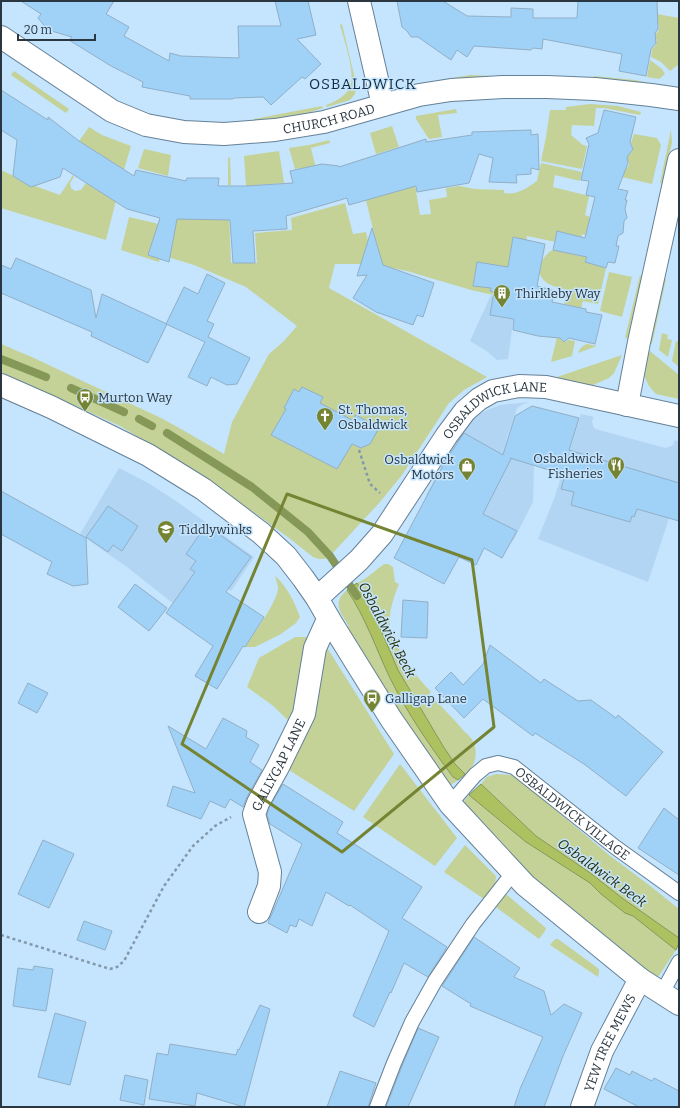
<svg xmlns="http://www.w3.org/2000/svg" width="680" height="1108" font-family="Bitter,serif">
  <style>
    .built { fill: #b1d5f3 }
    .green { fill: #c4d297 }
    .water { fill: #adc161; stroke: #869857 }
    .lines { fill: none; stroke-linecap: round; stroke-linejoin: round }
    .stream { stroke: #869857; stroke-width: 8 }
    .building { fill: #a0d1f7; stroke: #91afc6 }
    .lane-casing { stroke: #658197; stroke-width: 16 }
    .street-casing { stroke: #658197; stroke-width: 24 }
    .path { stroke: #8299ab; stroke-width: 2.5; stroke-dasharray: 3 3; stroke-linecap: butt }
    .lane { stroke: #fff; stroke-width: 14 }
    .street { stroke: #fff; stroke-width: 22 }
    .marked { fill: none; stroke: #758433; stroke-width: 3; stroke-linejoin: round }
    .labels { text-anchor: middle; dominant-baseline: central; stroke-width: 3; stroke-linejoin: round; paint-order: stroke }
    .street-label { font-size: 13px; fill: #2a3740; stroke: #c5e4fd }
    .poi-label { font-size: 13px; fill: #2a3740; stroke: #c5e4fd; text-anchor: start }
    .water-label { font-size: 14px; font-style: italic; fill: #282f06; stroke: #c5e4fd }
    .quarter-label { font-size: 15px; letter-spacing: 1px; fill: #132d40; stroke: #c5e4fd }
  </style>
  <rect width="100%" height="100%" fill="#c5e4fd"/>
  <!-- built -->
  <g class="built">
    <polygon points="491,295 516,300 508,359 497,360 488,352 470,341"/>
    <polygon points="529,402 523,404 517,408 506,441 515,444 534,464 533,502 513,541 482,526 426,495 462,427 471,419 487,410 501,405"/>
    <polygon points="581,414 594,417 592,421 593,426 595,429 599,430 665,448 669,447 673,445 675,440 679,442 679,488 648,582 538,539 554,499"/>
    <polygon points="119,468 148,483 176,501 254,557 231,591 227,588 203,623 170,601 127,567 80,534"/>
  </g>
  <!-- green -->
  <g class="green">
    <path d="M657,14L679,18V58L678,65L670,71L661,62L651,57L652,49L655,46L657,40L653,35C659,33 661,27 657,22Z"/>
    <path d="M342,24L356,83L355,94L350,100L327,107L326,105C335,102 346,96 350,87C356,73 344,40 340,25Z"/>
    <polygon points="650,60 662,69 665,74 659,79 647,77"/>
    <polygon points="14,71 69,109 66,113 11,75"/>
    <polygon points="470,75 492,76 492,79 441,82 440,80"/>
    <polygon points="594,76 635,80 653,84 648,85 594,79"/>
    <polygon points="590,104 618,106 641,112 640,115 604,108 596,108 594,126 572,125 571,135 583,145 587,146 582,169 541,161 546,137 550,110 566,110 566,107"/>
    <polygon points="322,106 323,108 308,113 254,122 254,119"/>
    <polygon points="456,109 457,113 438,115 442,137 429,139 416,119 416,116"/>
    <polygon points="392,126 399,147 376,154 370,133"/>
    <polygon points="89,127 102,135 131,146 123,173 106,240 1,208 1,170 35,186 60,195 73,175 74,177 70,183 71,188 75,191 81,190 86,183 98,191 109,173 97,166 103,156 79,141"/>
    <polygon points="671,130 672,143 662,183 660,183"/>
    <path d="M634,134L657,138L661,145L652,184L622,177L625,169L628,167L629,164L627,159L628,155C633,153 634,148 631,143Z"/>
    <polygon points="329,140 330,143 311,148 316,168 304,170 302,168 295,169 289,148 309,145"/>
    <polygon points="144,149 171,155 168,176 138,168"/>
    <polygon points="279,151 284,183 246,186 244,156"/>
    <polygon points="230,157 231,185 228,185 228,158"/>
    <path d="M541,163L582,172L580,181L555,175L553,187L589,196L585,215L590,217L586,235L582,234L580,247L527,236L517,300L471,290L407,271L372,264H335L329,288L487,377L464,390L449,403L402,475L380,502L330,556L325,559H319L313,557L289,538L252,511L152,445L120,426L1,372V344L34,358L163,419L188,433L224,454L232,422L269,354L283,342L297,326L246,287L194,265L161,255L159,262L121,250L129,217L163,225L165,208L229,215L231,263H257L255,233L292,230L291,218L345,203L353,234L366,232L371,255L379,254L366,200L414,179L420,215L431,214L429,200L447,197L446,188L459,186L475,189L504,190V193C517,195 526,189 537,181Z"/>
    <path d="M554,249L576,250L575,255L587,257L586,262L606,268L598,304L583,301L581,308L564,304L567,290C561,288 554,287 549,284C532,275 541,256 554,249Z"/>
    <polygon points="609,272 632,277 622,317 600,311"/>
    <polygon points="640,275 643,279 628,338 625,338"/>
    <polygon points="662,279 666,279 652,344 648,343"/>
    <polygon points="662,333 668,335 667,339 672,340 668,357 659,350"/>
    <path d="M557,337H560C561,341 563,342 566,342L568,340L575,341L572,356L551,362Z"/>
    <polygon points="676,341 679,342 679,367 672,361"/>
    <path d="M587,344L597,346L578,353C580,348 582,346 587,344Z"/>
    <polygon points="645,347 679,375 679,399 656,394 649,386 644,376 643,363"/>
    <polygon points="622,355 614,373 609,378 593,385 585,385 554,378"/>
    <path d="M384,564H388L393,567L395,582L399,584C394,596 388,614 390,627C390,630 392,633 393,636C401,657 416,676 431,692L429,694C441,706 453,718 464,731C467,734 472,738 474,743C478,755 475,767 465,774L455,764L443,746L398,670L369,602L357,583L366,578Z"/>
    <path d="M275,576C287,586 295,603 300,617L296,623L281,634L255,647H245C254,633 276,604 278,589C278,585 276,580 275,576Z"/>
    <path d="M347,590C366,618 376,649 390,678C407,713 430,746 453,777L458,780L448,787L345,629L349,626C340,612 332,603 347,590Z"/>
    <polygon points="295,637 308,637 310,645 291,723 272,705 247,687 259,658"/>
    <polygon points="326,646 394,754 354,811 284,767"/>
    <polygon points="400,764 457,838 435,866 363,817"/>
    <polygon points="496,774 512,775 526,785 609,855 649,885 679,909 679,938 622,898 589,872 536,836 481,784 487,777"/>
    <polygon points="469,795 526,842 590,883 601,894 625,913 633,916 676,950 658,977 656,979 537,885 462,804"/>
    <polygon points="465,845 496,876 495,885 484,899 444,872"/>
    <polygon points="506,894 546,928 545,931 539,939 493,905 500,895"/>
    <polygon points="555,939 558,939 599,969 599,972 598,977 550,945"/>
  </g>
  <!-- water -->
  <g class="water">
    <path d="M357,583L369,602L398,670L443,746L455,764L465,774L458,780L453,777C430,746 407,713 390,678C376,649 366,618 347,590Z"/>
    <polygon points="481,784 536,836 589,872 622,898 679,938 679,943 676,950 633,916 625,913 601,894 590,883 526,842 469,795"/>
  </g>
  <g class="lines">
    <!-- stream -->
    <g class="stream">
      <polyline points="1,359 46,377"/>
      <polyline points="71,388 124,412"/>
      <polyline points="139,419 152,426"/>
      <polyline points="167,433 252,487 308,532 330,556 357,596"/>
    </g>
  </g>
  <!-- building -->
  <g class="building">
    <polygon points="21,1 114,1 106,14 129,27 124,36 169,61 170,53 181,56 239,58 238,26 281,26 275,1 308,1 316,35 297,39 321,64 305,79 302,77 271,105 263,97 234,98 233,99 190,99 190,96 142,87 143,82 111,66 69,40 72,37 48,30 38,18 41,14"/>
    <polygon points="397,1 443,1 467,16 511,17 511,8 533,9 533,18 577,18 578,1 657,1 658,29 655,33 656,43 651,49 646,76 619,71 622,54 543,39 542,49 533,48 531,50 474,46 467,57 457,50 451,60 418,37 411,37 407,31 402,27"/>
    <polygon points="1,90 48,120 48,117 79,141 134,176 136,170 186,181 187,178 219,178 218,186 246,186 293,183 290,171 322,164 339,166 339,167 426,139 426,142 472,135 472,132 531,130 531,135 538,134 539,170 531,168 531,174 516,175 517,183 489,182 493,158 479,154 469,183 417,192 416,186 349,205 347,198 286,216 287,229 253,231 255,263 233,263 230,220 177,219 169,262 148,255 160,218 127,209 63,168 60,177 31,187 13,176 17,140 1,130"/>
    <polygon points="604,110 636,117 630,142 633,149 627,157 628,163 618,189 628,191 625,200 627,200 625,209 627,218 624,221 623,233 618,236 616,246 619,246 615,263 608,262 606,268 585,262 587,257 553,250 557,231 585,238 595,197 586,195 589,181 581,180 589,144 586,138 598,133"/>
    <polygon points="372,228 383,265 434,283 423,317 417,315 413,325 376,312 353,298 367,275 357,276"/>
    <polygon points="513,237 545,244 537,286 555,291 552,302 586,309 586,312 602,315 595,344 569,338 564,342 560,338 538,336 513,330 514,319 490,315 494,292 490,291 491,288 473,286 477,262 508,267"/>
    <polygon points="16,258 91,290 96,318 102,294 167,324 148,363 91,336 92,332 1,293 1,265 11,269"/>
    <polygon points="207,274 225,283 207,321 214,324 208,337 250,358 237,384 227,385 211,377 207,386 188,377 205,342 166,324 184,287 198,294"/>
    <polygon points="302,387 323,397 320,403 352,420 356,415 379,428 370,444 361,448 352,444 337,469 271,435 286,409 284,408 294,389 299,392"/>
    <polygon points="532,406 579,418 569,450 679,483 679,521 637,509 634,517 632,516 630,522 571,505 574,492 561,489 565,475 510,458 511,459 483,514 517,531 502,558 484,548 476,565 459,557 444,584 394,558 446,460 464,433 503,455 515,416"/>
    <polygon points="1,491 86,538 88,584 73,586 47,574 52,562 1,534"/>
    <polygon points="108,506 138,526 122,551 113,545 108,552 86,537"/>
    <polygon points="206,525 251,557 226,592 264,617 245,647 243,646 217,689 195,676 213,646 166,613 195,572 190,569 196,561 186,554"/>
    <polygon points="135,584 167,608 149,631 118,607"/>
    <polygon points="403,600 428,602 427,638 401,637"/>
    <polygon points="490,645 541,683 544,679 578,701 591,700 616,718 618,715 663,752 626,796 584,764 535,733 533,736 483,699 464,718 435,688 451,672 463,685 483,664"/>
    <polygon points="28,683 48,693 37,713 18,703"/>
    <polygon points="223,718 247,731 246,737 259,745 250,762 262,770 247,797 243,807 230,799 225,808 210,801 201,819 167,806 173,786 195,793 168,726 206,749"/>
    <polygon points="283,784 343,822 337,833 422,887 402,918 447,947 428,977 404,963 391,993 390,992 374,1027 353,1016 389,931 350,905 349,906 326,892 312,926 299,919 296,927 290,925 287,933 268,923 302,844 270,824 267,815 269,808"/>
    <polygon points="664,808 679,820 679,875 638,848"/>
    <polygon points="43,840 74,854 49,908 18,894"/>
    <polygon points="84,921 112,931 105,950 77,940"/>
    <polygon points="474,937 520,968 514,977 544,991 551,1015 564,1004 582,1013 563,1056 544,1107 514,1107 520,1089 543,1037 470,1006 471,1004 442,986"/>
    <polygon points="34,966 53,969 46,1011 13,1006 18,968 33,970"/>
    <polygon points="260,1005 270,1009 244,1107 197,1093 195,1106 149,1099 157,1053 168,1055 170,1044 236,1055 238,1049 239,1050"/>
    <polygon points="55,1013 86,1022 70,1085 38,1077"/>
    <polygon points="418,1028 439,1037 408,1107 386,1107 402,1066"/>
    <polygon points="616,1068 630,1075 632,1071 652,1081 654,1078 679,1091 679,1107 639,1107 604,1089"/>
    <polygon points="340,1071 376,1083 368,1107 327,1107"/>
    <polygon points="125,1075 148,1080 144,1105 120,1100"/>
  </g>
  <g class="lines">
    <!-- lane casing -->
    <g class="lane-casing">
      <g id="lane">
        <path id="s1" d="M450,804L475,775L486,766L498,763L514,767L615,847L679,893"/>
        <polyline points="662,993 679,962"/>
        <polyline points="377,1107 394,1063 412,1022 435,981 473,924 513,873"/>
      </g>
    </g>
    <!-- street casing -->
    <g class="street-casing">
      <g id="street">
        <polyline points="359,1 383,105"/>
        <path id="s2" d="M1,37L112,111L146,125L184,132L224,134L275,130L324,122L419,95L451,90L503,87H547L595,89L651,95L679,99"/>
        <polyline points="1,385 51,407 148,455 203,489 261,533 286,556 303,578 317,598 329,619 391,719 450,804 525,885 640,979 679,1004"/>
        <polyline points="627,405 639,342 679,160"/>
        <path id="s3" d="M317,598L359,560L382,534L447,435L465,411L479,399L493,391L519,386L546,387L679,416"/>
        <path id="s4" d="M259,912L269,886L270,872L254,814L258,803L278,767L304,714L315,648L325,626L329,619"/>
        <path id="s5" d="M582,1107L602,1051L640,979"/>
      </g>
    </g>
    <!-- path -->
    <g class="path">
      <polyline points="359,450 370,484 380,493"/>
      <polyline points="1,935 110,969 117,967 124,961 164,886 193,846 215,826 231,817"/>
    </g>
    <!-- lane -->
    <use href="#lane" class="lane"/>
    <!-- street -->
    <use href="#street" class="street"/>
  </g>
  <!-- marked area -->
  <path class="marked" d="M287,494L472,560L494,727L342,852L182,744Z"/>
  <!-- icons -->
  <defs>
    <g id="building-pin" transform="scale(0.9)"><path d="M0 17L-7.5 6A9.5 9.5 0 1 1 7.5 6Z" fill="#758433" stroke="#c5e4fd"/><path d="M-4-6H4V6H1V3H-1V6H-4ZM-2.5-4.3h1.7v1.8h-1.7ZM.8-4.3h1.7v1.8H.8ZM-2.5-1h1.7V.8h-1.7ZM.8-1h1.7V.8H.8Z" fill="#fff"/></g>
    <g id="bus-pin" transform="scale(0.9)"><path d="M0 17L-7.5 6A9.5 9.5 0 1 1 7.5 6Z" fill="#758433" stroke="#c5e4fd"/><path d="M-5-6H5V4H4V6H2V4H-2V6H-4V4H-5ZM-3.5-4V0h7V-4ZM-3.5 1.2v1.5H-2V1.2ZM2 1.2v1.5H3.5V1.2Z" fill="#fff"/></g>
    <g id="church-pin" transform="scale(0.9)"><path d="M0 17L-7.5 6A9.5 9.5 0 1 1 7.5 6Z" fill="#758433" stroke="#c5e4fd"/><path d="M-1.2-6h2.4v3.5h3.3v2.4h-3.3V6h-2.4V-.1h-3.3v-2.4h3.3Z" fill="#fff"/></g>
    <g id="restaurant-pin" transform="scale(0.9)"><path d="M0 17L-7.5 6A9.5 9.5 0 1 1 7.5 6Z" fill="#758433" stroke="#c5e4fd"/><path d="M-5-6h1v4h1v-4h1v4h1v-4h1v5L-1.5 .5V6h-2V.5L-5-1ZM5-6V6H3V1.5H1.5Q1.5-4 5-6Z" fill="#fff"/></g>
    <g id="shop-pin" transform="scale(0.9)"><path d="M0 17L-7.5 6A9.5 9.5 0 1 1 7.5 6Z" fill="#758433" stroke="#c5e4fd"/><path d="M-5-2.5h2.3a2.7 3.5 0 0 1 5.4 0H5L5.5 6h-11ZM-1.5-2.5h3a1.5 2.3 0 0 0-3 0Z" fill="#fff"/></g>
    <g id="school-pin" transform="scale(0.9)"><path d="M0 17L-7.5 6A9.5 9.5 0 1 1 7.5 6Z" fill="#758433" stroke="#c5e4fd"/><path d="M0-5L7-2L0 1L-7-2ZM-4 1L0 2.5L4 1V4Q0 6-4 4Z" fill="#fff"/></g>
  </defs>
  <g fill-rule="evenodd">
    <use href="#building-pin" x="502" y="293"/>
    <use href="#bus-pin" x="85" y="397"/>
    <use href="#church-pin" x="325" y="416"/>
    <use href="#restaurant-pin" x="616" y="465"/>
    <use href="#shop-pin" x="467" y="466"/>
    <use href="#school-pin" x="166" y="529"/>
    <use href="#bus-pin" x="372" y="698"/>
  </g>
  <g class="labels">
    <!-- street labels -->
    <g class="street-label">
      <text stroke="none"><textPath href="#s2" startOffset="355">CHURCH ROAD</textPath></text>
      <text stroke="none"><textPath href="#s3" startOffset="268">OSBALDWICK LANE</textPath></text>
      <text stroke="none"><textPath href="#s4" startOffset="157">GALLYGAP LANE</textPath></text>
      <text stroke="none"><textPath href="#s1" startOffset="156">OSBALDWICK VILLAGE</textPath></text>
      <text stroke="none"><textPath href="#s5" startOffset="70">YEW TREE MEWS</textPath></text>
    </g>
    <!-- poi labels -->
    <g class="poi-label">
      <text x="515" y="293">Thirkleby Way</text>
      <text x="98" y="397">Murton Way</text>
      <text x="338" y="409">St. Thomas,<tspan x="338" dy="15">Osbaldwick</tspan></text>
      <text x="603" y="458" text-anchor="end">Osbaldwick<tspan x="603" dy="15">Fisheries</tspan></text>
      <text x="454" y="459" text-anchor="end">Osbaldwick<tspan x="454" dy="15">Motors</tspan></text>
      <text x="179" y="529">Tiddlywinks</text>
      <text x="385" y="698">Galligap Lane</text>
    </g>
    <!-- water labels -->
    <g class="water-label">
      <text transform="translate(387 630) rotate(62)">Osbaldwick Beck</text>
      <text transform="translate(602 873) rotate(36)">Osbaldwick Beck</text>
    </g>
    <!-- quarter labels -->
    <g class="quarter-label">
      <text x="363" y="84">OSBALDWICK</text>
    </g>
  </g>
  <!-- border -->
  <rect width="680" height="1108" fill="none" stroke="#2a3740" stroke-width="4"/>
  <!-- scale -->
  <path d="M18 34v6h77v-6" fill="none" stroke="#2a3740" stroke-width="2"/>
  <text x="24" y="34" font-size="12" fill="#2a3740" stroke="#c5e4fd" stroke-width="3" paint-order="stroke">20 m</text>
</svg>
